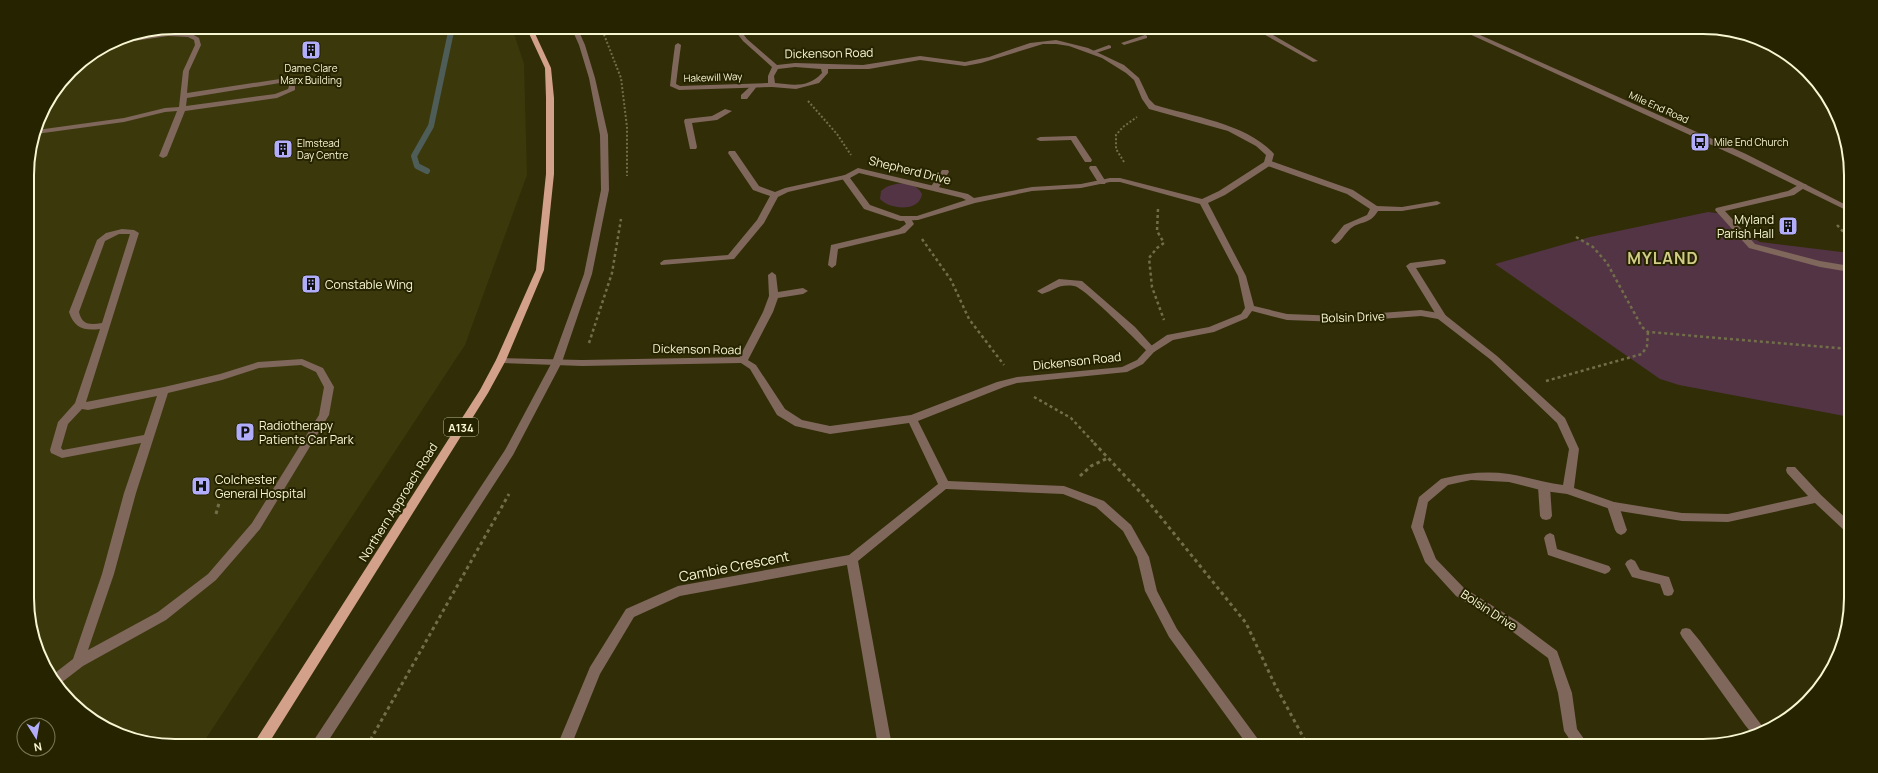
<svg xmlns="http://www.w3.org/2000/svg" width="1878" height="773" font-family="Manrope,sans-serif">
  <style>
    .built { fill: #3b380c }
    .green { fill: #533445 }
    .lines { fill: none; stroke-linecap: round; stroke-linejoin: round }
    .stream { stroke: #4e5d58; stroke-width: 6 }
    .path-far2 { stroke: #716e49; stroke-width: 2; stroke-dasharray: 2 2; stroke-linecap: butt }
    .path-far1 { stroke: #716e49; stroke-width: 2.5; stroke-dasharray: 3 3; stroke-linecap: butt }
    .path { stroke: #716e49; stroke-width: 3; stroke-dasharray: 3.5 3.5; stroke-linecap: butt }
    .service { fill: #7f675b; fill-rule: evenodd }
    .minor { fill: #7f675b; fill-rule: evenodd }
    .tertiary { fill: #7f675b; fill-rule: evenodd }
    .primary { fill: #d3a089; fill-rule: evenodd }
    .labels { text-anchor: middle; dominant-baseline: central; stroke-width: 4; stroke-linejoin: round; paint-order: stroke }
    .far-poi-label { font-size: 10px; fill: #f8f7d3; stroke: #262300; text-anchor: start }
    .far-street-label { font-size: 10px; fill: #f8f7d3; stroke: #262300 }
    .shield { fill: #262300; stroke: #b9b794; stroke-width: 1 }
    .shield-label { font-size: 11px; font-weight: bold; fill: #f8f7d3 }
    .street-label { font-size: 12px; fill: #f8f7d3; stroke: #262300 }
    .poi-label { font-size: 12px; fill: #f8f7d3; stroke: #262300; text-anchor: start }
    .near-street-label { font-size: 14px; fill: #f8f7d3; stroke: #262300 }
    .district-label { font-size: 16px; font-weight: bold; letter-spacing: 1px; fill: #d1cd86; stroke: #262300 }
    .rim { fill: none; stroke: #f8f7d3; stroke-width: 2 }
  </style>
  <rect width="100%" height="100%" fill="#302d07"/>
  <!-- built -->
  <polygon class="built" points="175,27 512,27 524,64 527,175 465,345 201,746 175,746 127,738 93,721 64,695 42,663 30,627 27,165 42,109 77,64 119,38"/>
  <!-- green -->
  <g class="green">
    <polygon points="1722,30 1751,35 1785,52 1802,67 1761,47"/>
    <path d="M904,183C911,185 918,186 922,194C920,212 890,210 880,199L881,191C888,185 894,184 904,183Z"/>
    <polygon points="1708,212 1725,214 1740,231 1760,242 1850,253 1850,417 1679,385 1660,379 1495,264 1590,237"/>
  </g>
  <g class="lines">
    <!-- stream -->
    <polyline class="stream" points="427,171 417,166 414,156 431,126 452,27"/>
    <!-- path-far2 -->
    <g class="path-far2">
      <polyline points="601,27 621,78 627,127 627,176"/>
      <polyline points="808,101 837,134 851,155"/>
      <polyline points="1124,162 1116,149 1116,135 1123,127 1137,117"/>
    </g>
    <!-- path-far1 -->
    <g class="path-far1">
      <polyline points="1158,209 1157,231 1164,243 1157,248 1149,258 1152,287 1164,320"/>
      <polyline points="1837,225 1850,239"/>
      <polyline points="1576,237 1593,247 1607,263 1642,327 1648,332 1850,349"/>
      <polyline points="922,239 951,280 969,319 1004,365"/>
      <polyline points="589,343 612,273 621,219"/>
      <polyline points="1546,381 1642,354 1647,346 1648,332"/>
      <polyline points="1034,397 1071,418 1095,444"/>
    </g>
    <!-- path -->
    <g class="path">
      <polyline points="1094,443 1143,495 1246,623 1275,685 1308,746"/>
      <polyline points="1080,476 1091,466 1108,458"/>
      <polyline points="216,514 219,503"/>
      <polyline points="367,746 509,494"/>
    </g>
    <!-- service -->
    <g class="service">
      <polygon points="571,27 577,27 585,45 595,78 608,135 609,190 592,274 562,362 513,455 325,746 310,746 505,450 552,362 584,274 601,190 600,135 589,78 579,45"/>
      <path d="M180,32L192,34L199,38L201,45L189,71L187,93L280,79L288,80L295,84V90L277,98L185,111L167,156L163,158L159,156L177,111L165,112L124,122L36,134L37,130L124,118L165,108L179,107L183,71L195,45L194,40L188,37L168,36L107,45C124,35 159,33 180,32ZM280,83H285L289,86L288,89L275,94L186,106L187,98Z"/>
      <polygon points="1145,35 1147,36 1147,38 1124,45 1121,43"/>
      <polygon points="678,43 681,45 678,68 675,70 672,68 675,45"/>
      <polygon points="1109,45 1111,46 1111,48 1093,54 1090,52"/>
      <polygon points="753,84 758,85 747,99 741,99 741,95"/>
      <polygon points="725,109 732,111 717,120 692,123 697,147 696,149 690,149 684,121 685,119 712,116"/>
      <polygon points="1073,136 1076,136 1092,160 1091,162 1085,162 1071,140 1040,141 1036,139 1040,137"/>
      <polygon points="729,151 735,151 759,186 775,192 785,188 845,175 849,177 845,179 788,192 778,197 764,223 734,259 661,265 660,263 664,260 728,255 757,220 770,196 753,190 728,153"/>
      <path d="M1265,161H1271L1353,190L1377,206L1402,207L1437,201L1441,203L1437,205L1402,211H1378C1369,226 1359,220 1349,230C1344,235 1341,242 1335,244L1331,241L1344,225L1367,215L1370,209L1347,194L1265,165Z"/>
      <polygon points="1090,166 1096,166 1106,182 1105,184 1099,184 1089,168"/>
      <polygon points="942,170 948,170 949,172 937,190 931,190 930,188"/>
      <polygon points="1800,184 1806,184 1807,186 1794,195 1725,211 1755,244 1820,261 1850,266 1850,272 1820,267 1749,248 1715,210 1716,208 1788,191"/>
      <polygon points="904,217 910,217 914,224 905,233 838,249 836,265 832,268 828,265 831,245 899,229 906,224 903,219"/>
      <path d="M122,229L134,230L139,233L86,402L164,387L220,374L258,362L302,359L323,368L334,387L329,415L260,529L216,580L166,620L83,666L57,686L51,676L73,659L102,574L124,493L141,443L62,458L51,453L50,450L58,422L75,403L100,329C84,331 74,328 69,312L97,240L106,233ZM119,234H130L102,323C90,325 82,325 79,312L105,241ZM301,365L316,372L324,387L319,415L252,523L208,574L158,612L88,650L114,574L136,493L168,393L222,380L259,368ZM157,396L144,435L63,450L61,448L68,424L82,409L88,410Z"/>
      <polygon points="1442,259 1445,260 1446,262 1445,264 1416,268 1446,316 1441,319 1438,318 1406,266 1410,263"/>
      <polygon points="772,272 776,275 778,292 803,288 808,291 803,294 778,298 773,312 748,360 743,363 740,362 738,360 763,312 769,296 768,275"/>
      <path d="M1059,279L1082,281L1135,327L1154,348L1156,350L1154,352H1148C1138,342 1084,287 1074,286C1057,284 1056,290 1042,294L1037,291Z"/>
      <polygon points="1544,483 1548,484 1550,487 1552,516 1550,519 1546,520 1542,519 1540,516 1538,487 1540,484"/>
      <polygon points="1613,502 1617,503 1619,506 1627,530 1625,533 1621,535 1617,533 1615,530 1607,506 1609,503"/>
      <polygon points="1550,533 1554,535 1557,549 1609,566 1611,569 1609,572 1605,574 1548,555 1544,538 1546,535"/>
      <polygon points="1631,559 1635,561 1640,570 1669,577 1674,591 1672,595 1668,596 1664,595 1660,584 1632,577 1625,564 1627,561"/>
      <polygon points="1686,628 1690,629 1700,641 1765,730 1754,736 1745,725 1682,637 1680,633 1682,629"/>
    </g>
    <!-- minor -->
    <g class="minor">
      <path d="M732,27H738L747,39L777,65L795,63L863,65L920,56L965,62L989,57L1030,43L1056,40L1088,48L1124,65L1139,78L1149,99L1155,105C1191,116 1248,124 1274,154L1271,165L1225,195L1208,203L1246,276L1254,306L1287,314L1340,316L1421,310L1444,314L1497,356L1565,418L1579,449L1574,488L1614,502L1682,513L1728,514L1808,496L1787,473L1786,470L1787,467H1795L1821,495L1851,523V534L1847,533L1815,503L1728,522L1682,521L1613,510L1567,494L1544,491L1509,482L1471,480L1448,485L1428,502L1423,527L1436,559L1464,588L1517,621L1557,651L1572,693L1577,729L1589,746H1574L1564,731L1558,693L1548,658L1509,629L1456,596L1425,562L1411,527L1419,497L1441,479L1445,478C1466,473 1487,471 1509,474C1527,477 1545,483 1563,485L1569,449L1557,423L1491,360L1438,319L1421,316L1340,322L1287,320L1252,311L1247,318L1214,332L1173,340L1154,352L1143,364L1127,372L1017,383L1004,387L918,421L948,481L1064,486L1104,501L1131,525L1149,557L1157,591L1177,629L1263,746H1248L1169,637L1145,591L1137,557L1123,531L1096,507L1063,494L946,489L858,561L892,746H878L847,565L680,596L634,617L600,674L571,746H557L590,667L626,609L678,586L849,555L938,484L909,423L830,434L795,426L777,415L750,369L741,363L582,366L501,363L496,360L498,358L582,360L743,357L756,365L785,409L802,420L830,426L911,415L997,382L1017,377L1122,367L1137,360L1148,348L1167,335L1209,327L1241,314L1245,308L1238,276L1200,204L1120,182H1110L1081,188L1032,191L975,203L918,220L900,221L864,209L841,177L858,168L968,194L974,198L1032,187L1081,184L1110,178H1120L1202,199L1219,191L1264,162L1266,155L1256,146L1228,131L1149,109L1142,99L1134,80L1126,73L1102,58L1069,46L1056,44H1043L981,63L965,66L920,60L869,69H828V73L819,83L796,89L772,87L679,90L670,86L672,68L675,66L678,68L676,84L680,86L768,83V76L772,67L743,41ZM795,67L821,69L822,73C808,88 794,85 775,83L774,76L778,69ZM859,173L962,198L966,200L917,216H901L870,205L850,178Z"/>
      <polygon points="1251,27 1259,27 1318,61 1313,62"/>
    </g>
    <!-- tertiary -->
    <polygon class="tertiary" points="1454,27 1462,27 1746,154 1850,207 1850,212 1740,158"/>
    <!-- primary -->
    <polygon class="primary" points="526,27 532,27 551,68 554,98 554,174 544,270 506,360 488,393 267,746 252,746 480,390 496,360 536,270 546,174 546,98 545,68"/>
  </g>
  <!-- icons -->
  <defs>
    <g id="building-square" transform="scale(1)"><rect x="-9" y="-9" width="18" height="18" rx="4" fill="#b1adfa" stroke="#262300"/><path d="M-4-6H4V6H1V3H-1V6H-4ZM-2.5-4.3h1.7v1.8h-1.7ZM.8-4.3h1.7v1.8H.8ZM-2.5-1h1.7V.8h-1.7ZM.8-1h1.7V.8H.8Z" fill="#111"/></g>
    <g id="bus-square" transform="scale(1)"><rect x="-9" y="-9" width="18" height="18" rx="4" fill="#b1adfa" stroke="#262300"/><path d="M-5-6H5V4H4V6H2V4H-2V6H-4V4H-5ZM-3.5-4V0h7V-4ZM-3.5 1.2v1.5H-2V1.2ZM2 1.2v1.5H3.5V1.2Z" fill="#111"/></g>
    <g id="parking-square" transform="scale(1)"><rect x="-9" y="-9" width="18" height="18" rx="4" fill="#b1adfa" stroke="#262300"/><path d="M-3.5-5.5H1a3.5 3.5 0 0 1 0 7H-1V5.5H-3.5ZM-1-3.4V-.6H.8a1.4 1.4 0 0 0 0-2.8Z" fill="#111"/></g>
    <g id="hospital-square" transform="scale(1)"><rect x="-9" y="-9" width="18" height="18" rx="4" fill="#b1adfa" stroke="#262300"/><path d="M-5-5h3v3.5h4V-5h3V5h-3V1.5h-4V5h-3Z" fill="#111"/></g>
  </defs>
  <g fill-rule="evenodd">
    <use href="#building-square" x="311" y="50"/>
    <use href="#bus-square" x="1700" y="142"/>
    <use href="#building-square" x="283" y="149"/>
    <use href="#building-square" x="1788" y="226"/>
    <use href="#building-square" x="311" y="284"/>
    <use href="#parking-square" x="245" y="432"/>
    <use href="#hospital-square" x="201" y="486"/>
  </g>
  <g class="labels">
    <!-- far-poi labels -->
    <g class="far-poi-label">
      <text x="311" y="68" text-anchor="middle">Dame Clare<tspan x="311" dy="12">Marx Building</tspan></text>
      <text x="1714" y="142">Mile End Church</text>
      <text x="297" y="143">Elmstead<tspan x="297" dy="12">Day Centre</tspan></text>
    </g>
    <!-- far-street labels -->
    <g class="far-street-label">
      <text transform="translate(713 77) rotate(-2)">Hakewill Way</text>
      <text transform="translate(1659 107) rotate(24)">Mile End Road</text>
    </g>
    <!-- shield labels -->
    <rect class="shield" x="444" y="418" width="34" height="18" rx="3"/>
    <g class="shield-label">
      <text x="461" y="427">A134</text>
    </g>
    <!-- street labels -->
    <g class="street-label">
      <text transform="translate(829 53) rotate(-1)">Dickenson Road</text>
      <text transform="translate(910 170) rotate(14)">Shepherd Drive</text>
      <text transform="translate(1353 317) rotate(-2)">Bolsin Drive</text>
      <text transform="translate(697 349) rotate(1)">Dickenson Road</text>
      <text transform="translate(1077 361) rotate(-6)">Dickenson Road</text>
      <text transform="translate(398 502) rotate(-58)">Northern Approach Road</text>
      <text transform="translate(1489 610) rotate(33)">Bolsin Drive</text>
    </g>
    <!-- poi labels -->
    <g class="poi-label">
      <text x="1774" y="219" text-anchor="end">Myland<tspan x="1774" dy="14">Parish Hall</tspan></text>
      <text x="325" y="284">Constable Wing</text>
      <text x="259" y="425">Radiotherapy<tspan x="259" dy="14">Patients Car Park</tspan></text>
      <text x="215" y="479">Colchester<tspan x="215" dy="14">General Hospital</tspan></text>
    </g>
    <!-- near-street labels -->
    <g class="near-street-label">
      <text transform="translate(734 566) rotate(-11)">Cambie Crescent</text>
    </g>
    <!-- district labels -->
    <g class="district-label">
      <text x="1663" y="258">MYLAND</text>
    </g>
  </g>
  <!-- crop -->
  <path d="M0 0H1878V773H0ZM175 34H1703A141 141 0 0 1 1844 175V598A141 141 0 0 1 1703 739H175A141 141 0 0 1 34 598V175A141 141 0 0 1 175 34Z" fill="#262300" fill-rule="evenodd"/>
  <path class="rim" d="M175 34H1703A141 141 0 0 1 1844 175V598A141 141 0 0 1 1703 739H175A141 141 0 0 1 34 598V175A141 141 0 0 1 175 34Z"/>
  <!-- north arrow -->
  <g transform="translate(36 737) rotate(169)"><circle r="19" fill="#262300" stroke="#7a7854"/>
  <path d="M0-3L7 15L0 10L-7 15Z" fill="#b1adfa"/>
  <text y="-6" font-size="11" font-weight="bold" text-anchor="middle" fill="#f8f7d3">N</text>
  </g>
</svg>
